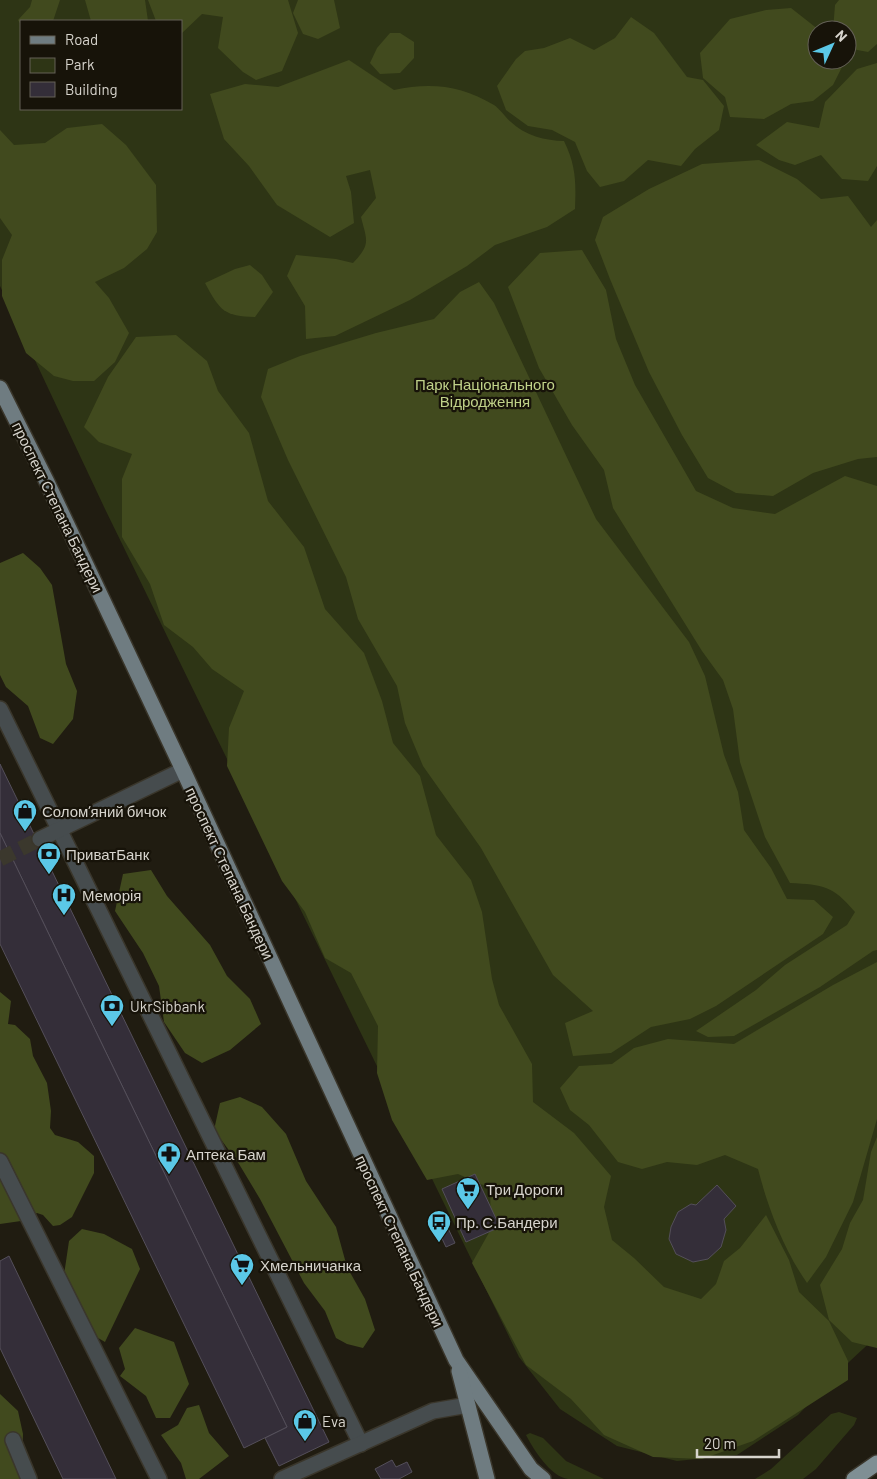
<svg xmlns="http://www.w3.org/2000/svg" width="877" height="1479" font-family="Barlow,sans-serif">
  <style>
    .green { fill: #2e3515; fill-rule: evenodd }
    .forest { fill: #414a1e }
    .building { fill: #342e39; stroke: #544f5a }
    .lines { fill: none; stroke-linecap: round; stroke-linejoin: round }
    .minor-tunnel { stroke: #3b382d; stroke-width: 15; stroke-dasharray: 15 8; stroke-linecap: butt }
    .minor-casing { stroke: #3a362b; stroke-width: 18 }
    .major-casing { stroke: #3a362b; stroke-width: 18 }
    .highway-casing { stroke: #3a362b; stroke-width: 18 }
    .minor { stroke: #464c4e; stroke-width: 15 }
    .major { stroke: #6f7c81; stroke-width: 15 }
    .highway { stroke: #7f8f94; stroke-width: 15 }
    .labels { text-anchor: middle; dominant-baseline: central; stroke-width: 4.5; stroke-linejoin: round; paint-order: stroke }
    .park-label { font-size: 15px; fill: #c0d289; stroke: #171309 }
    .street-label { font-size: 15px; fill: #d7d4cd; stroke: #171309 }
    .poi-label { font-size: 15px; fill: #d7d4cd; stroke: #171309; text-anchor: start }
  </style>
  <rect width="100%" height="100%" fill="#201c11"/>
  <!-- green -->
  <g class="green">
    <path d="M0,0H877V1336L850,1361L798,1415L737,1455L677,1461L617,1446L560,1409L519,1357L105,509L0,286ZM21,21H181V109H21ZM817,30H847V60H817Z"/>
    <polygon points="839,1412 857,1418 854,1425 816,1469 803,1479 755,1479 771,1469 831,1414"/>
    <path d="M530,1433L543,1438L566,1461L604,1479C592,1479 580,1479 568,1479C551,1477 533,1449 526,1435Z"/>
  </g>
  <!-- forest -->
  <g class="forest">
    <polygon points="32,0 60,0 53,21 21,21 21,25 18,20 30,7"/>
    <polygon points="85,0 145,0 148,21 91,21"/>
    <polygon points="148,0 288,0 298,33 282,71 256,80 243,72 218,48 223,17 202,14 181,34 181,21 156,21"/>
    <polygon points="298,0 334,0 340,28 318,39 303,34 293,13"/>
    <polygon points="839,0 877,0 877,44 868,52 852,49 847,44 847,30 833,30 835,5"/>
    <polygon points="791,8 819,30 817,30 817,60 843,60 844,63 833,85 813,101 791,104 764,119 730,117 725,97 703,78 700,53 730,19 766,10"/>
    <polygon points="631,17 654,33 687,77 703,80 724,106 719,130 695,149 681,166 648,160 624,181 600,187 587,171 575,142 552,130 528,126 506,110 497,86 516,59 525,51 544,48 570,38 594,50 615,38"/>
    <polygon points="390,33 400,33 414,42 414,58 400,73 380,74 370,63 377,48"/>
    <path d="M349,60L394,90C430,82 461,85 494,105C500,109 505,117 511,122C524,135 546,141 564,141C576,166 576,181 575,209L547,227L495,245L467,266L410,300L335,336L306,339L305,306L287,276L296,255L336,259L353,263C371,244 367,241 361,217L376,198L370,170L346,176L351,192L354,223L330,237L277,205L249,166L224,139L210,94L245,84L278,87Z"/>
    <polygon points="877,63 877,166 868,181 842,179 821,155 795,165 779,160 756,145 787,122 819,128 825,102 857,69"/>
    <polygon points="102,124 126,145 156,185 157,232 147,249 124,268 95,282 109,298 129,333 115,362 94,381 73,381 54,376 26,353 2,296 2,260 12,235 0,218 0,130 14,145 45,143 67,128"/>
    <polygon points="759,160 797,179 821,199 848,196 871,227 877,220 877,457 858,459 813,473 773,496 736,493 708,478 682,435 649,372 610,279 595,240 603,217 649,189 702,164"/>
    <path d="M582,250L606,290L616,339L635,385L696,491L733,508L775,514L845,476L877,486V950L873,951L820,987L734,1036L708,1037L696,1031L756,990L785,965L847,925L855,912C832,885 824,885 790,883L765,837L740,762L733,709L723,680L702,651L613,508L604,470L572,425L539,368L508,287L540,253Z"/>
    <path d="M250,265L262,275L273,292L255,317C224,316 220,311 205,283L235,269Z"/>
    <polygon points="479,282 494,303 596,519 689,642 705,676 724,755 738,792 744,830 771,868 787,899 814,900 833,917 823,934 716,1006 690,1019 651,1027 611,1053 573,1056 565,1023 593,1011 553,975 481,848 423,766 405,723 397,686 358,619 346,577 288,460 261,397 268,369 300,356 376,333 434,319 460,292"/>
    <polygon points="176,335 207,361 218,391 249,433 268,501 304,547 325,609 364,653 382,701 393,743 420,776 436,835 471,880 482,912 492,979 499,1005 532,1064 533,1102 574,1133 611,1176 604,1207 612,1240 634,1258 664,1287 701,1299 716,1284 724,1261 740,1248 766,1215 789,1260 799,1292 829,1321 848,1361 848,1380 753,1441 702,1459 653,1457 604,1435 571,1399 526,1365 472,1263 491,1229 490,1188 458,1174 427,1180 392,1120 377,1073 378,1026 351,973 325,958 305,912 282,881 227,766 229,728 244,691 212,669 193,647 164,625 150,584 122,537 122,479 132,454 99,442 84,427 108,377 136,337"/>
    <polygon points="23,553 40,568 52,585 66,664 77,691 73,719 53,744 40,738 28,706 6,687 0,675 0,563"/>
    <polygon points="151,870 167,896 210,945 227,976 250,999 261,1024 230,1050 202,1063 185,1053 164,1022 159,986 143,953 115,911 123,874"/>
    <path d="M877,962V1119L853,1202L826,1257L807,1283C784,1250 768,1208 758,1169L725,1155L697,1165L667,1162L642,1169L618,1162L589,1125L570,1110L560,1088L579,1066L612,1064L634,1048L668,1039L734,1044L833,985Z"/>
    <polygon points="0,992 11,1001 8,1024 15,1025 30,1039 33,1056 47,1083 51,1111 50,1128 55,1135 78,1142 94,1156 94,1173 72,1217 60,1225 53,1226 43,1215 37,1213 21,1221 0,1224"/>
    <polygon points="240,1097 262,1107 286,1134 306,1181 336,1227 347,1267 365,1299 375,1330 363,1348 347,1344 336,1338 325,1311 304,1283 260,1199 239,1164 214,1130 220,1103"/>
    <polygon points="877,1137 877,1348 852,1342 829,1320 820,1285 842,1249 850,1223 863,1200 871,1152"/>
    <polygon points="82,1229 104,1234 132,1249 140,1269 105,1342 81,1328 64,1275 69,1241"/>
    <polygon points="135,1328 174,1342 189,1384 170,1418 156,1418 146,1396 120,1376 125,1369 119,1348"/>
    <polygon points="0,1394 18,1411 23,1434 22,1462 27,1479 0,1479"/>
    <polygon points="199,1405 209,1433 229,1456 199,1479 186,1479 181,1463 161,1435 178,1425 187,1408"/>
  </g>
  <!-- building -->
  <g class="building">
    <polygon points="0,764 329,1442 279,1466 265,1438 287,1427 0,833"/>
    <polygon points="0,833 287,1427 244,1448 0,944"/>
    <polygon points="475,1174 500,1227 466,1242 442,1189"/>
    <polygon points="717,1185 736,1206 724,1219 726,1230 721,1247 708,1259 693,1262 676,1254 669,1239 671,1227 678,1212 691,1204 696,1205"/>
    <polygon points="446,1224 455,1243 446,1247 437,1228"/>
    <polygon points="9,1256 116,1479 63,1479 0,1348 0,1261"/>
    <polygon points="392,1460 396,1467 407,1462 412,1472 399,1479 381,1479 375,1469"/>
  </g>
  <g class="lines">
    <!-- minor-tunnel -->
    <polyline class="minor-tunnel" points="0,859 40,839"/>
    <!-- minor casing -->
    <g class="minor-casing">
      <g id="minor">
        <polyline points="0,709 361,1444"/>
        <polyline points="40,839 183,770"/>
        <polyline points="0,1161 159,1479"/>
        <polyline points="13,1440 29,1479"/>
        <polyline points="282,1479 433,1411 468,1405"/>
      </g>
    </g>
    <!-- major casing -->
    <g class="major-casing">
      <g id="major">
        <polyline points="0,388 46,480 183,770 456,1360 531,1469 543,1479"/>
        <polyline points="459,1371 487,1479"/>
      </g>
    </g>
    <!-- highway casing -->
    <g class="highway-casing">
      <polyline id="highway" points="854,1479 877,1463"/>
    </g>
    <!-- minor -->
    <use href="#minor" class="minor"/>
    <!-- major -->
    <use href="#major" class="major"/>
    <!-- highway -->
    <use href="#highway" class="highway"/>
  </g>
  <!-- icons -->
  <defs>
    <g id="shop-pin" transform="scale(1.25)"><path d="M0 17L-7.5 6A9.5 9.5 0 1 1 7.5 6Z" fill="#5bc8e7" stroke="#171309"/><path d="M-5-2.5h2.3a2.7 3.5 0 0 1 5.4 0H5L5.5 6h-11ZM-1.5-2.5h3a1.5 2.3 0 0 0-3 0Z" fill="#111"/></g>
    <g id="bank-pin" transform="scale(1.25)"><path d="M0 17L-7.5 6A9.5 9.5 0 1 1 7.5 6Z" fill="#5bc8e7" stroke="#171309"/><path d="M-6-4H6V4H-6ZM0-2.3a2.3 2.3 0 1 0 0 4.6a2.3 2.3 0 1 0 0-4.6Z" fill="#111"/></g>
    <g id="hospital-pin" transform="scale(1.25)"><path d="M0 17L-7.5 6A9.5 9.5 0 1 1 7.5 6Z" fill="#5bc8e7" stroke="#171309"/><path d="M-5-5h3v3.5h4V-5h3V5h-3V1.5h-4V5h-3Z" fill="#111"/></g>
    <g id="pharmacy-pin" transform="scale(1.25)"><path d="M0 17L-7.5 6A9.5 9.5 0 1 1 7.5 6Z" fill="#5bc8e7" stroke="#171309"/><path d="M-2-6h4v4h4v4h-4v4h-4v-4h-4v-4h4Z" fill="#111"/></g>
    <g id="supermarket-pin" transform="scale(1.25)"><path d="M0 17L-7.5 6A9.5 9.5 0 1 1 7.5 6Z" fill="#5bc8e7" stroke="#171309"/><path d="M-6-5.5h2.5l.6 2H6L4.5 2H-2.5L-4.4-4H-6ZM-1.5 3.2a1.3 1.3 0 1 0 .1 0ZM3 3.2a1.3 1.3 0 1 0 .1 0Z" fill="#111"/></g>
    <g id="bus-pin" transform="scale(1.25)"><path d="M0 17L-7.5 6A9.5 9.5 0 1 1 7.5 6Z" fill="#5bc8e7" stroke="#171309"/><path d="M-5-6H5V4H4V6H2V4H-2V6H-4V4H-5ZM-3.5-4V0h7V-4ZM-3.5 1.2v1.5H-2V1.2ZM2 1.2v1.5H3.5V1.2Z" fill="#111"/></g>
  </defs>
  <g fill-rule="evenodd">
    <use href="#shop-pin" x="25" y="811"/>
    <use href="#bank-pin" x="49" y="854"/>
    <use href="#hospital-pin" x="64" y="895"/>
    <use href="#bank-pin" x="112" y="1006"/>
    <use href="#pharmacy-pin" x="169" y="1154"/>
    <use href="#supermarket-pin" x="468" y="1189"/>
    <use href="#bus-pin" x="439" y="1222"/>
    <use href="#supermarket-pin" x="242" y="1265"/>
    <use href="#shop-pin" x="305" y="1421"/>
  </g>
  <g class="labels">
    <!-- park labels -->
    <g class="park-label">
      <text x="485" y="384">Парк Національного<tspan x="485" dy="17">Відродження</tspan></text>
    </g>
    <!-- street labels -->
    <g class="street-label">
      <text transform="translate(58 507) rotate(64)">проспект Степана Бандери</text>
      <text transform="translate(230 873) rotate(65)">проспект Степана Бандери</text>
      <text transform="translate(400 1241) rotate(65)">проспект Степана Бандери</text>
    </g>
    <!-- poi labels -->
    <g class="poi-label">
      <text x="42" y="811">Соломʼяний бичок</text>
      <text x="66" y="854">ПриватБанк</text>
      <text x="82" y="895">Меморія</text>
      <text x="130" y="1006">UkrSibbank</text>
      <text x="186" y="1154">Аптека Бам</text>
      <text x="486" y="1189">Три Дороги</text>
      <text x="456" y="1222">Пр. С.Бандери</text>
      <text x="260" y="1265">Хмельничанка</text>
      <text x="322" y="1421">Eva</text>
    </g>
  </g>
  <!-- legend -->
  <rect x="20" y="20" width="162" height="90" fill="#171309" stroke="#646057"/>
  <rect x="30" y="36" width="25" height="8" fill="#6f7c81" stroke="#646057"/>
  <text x="65" y="45" font-size="15" fill="#d7d4cd">Road</text>
  <rect x="30" y="58" width="25" height="15" fill="#2e3515" stroke="#646057"/>
  <text x="65" y="70" font-size="15" fill="#d7d4cd">Park</text>
  <rect x="30" y="82" width="25" height="15" fill="#342e39" stroke="#646057"/>
  <text x="65" y="95" font-size="15" fill="#d7d4cd">Building</text>
  <!-- north arrow -->
  <g transform="translate(832 45) rotate(46)"><circle r="24" fill="#171309" stroke="#646057"/>
  <path d="M0-4L9 19L0 12L-9 19Z" fill="#5bc8e7"/>
  <text y="-8" font-size="14" font-weight="bold" text-anchor="middle" fill="#d7d4cd">N</text>
  </g>
  <!-- scale -->
  <path d="M697 1449v8h82v-8" fill="none" stroke="#d7d4cd" stroke-width="2.5"/>
  <text x="704" y="1449" font-size="15" fill="#d7d4cd" stroke="#171309" stroke-width="4" paint-order="stroke">20 m</text>
</svg>
